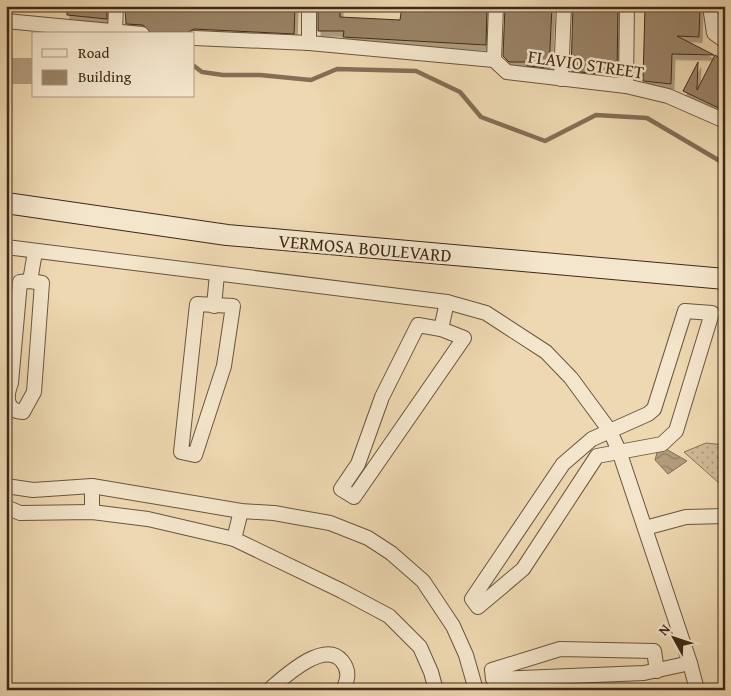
<svg xmlns="http://www.w3.org/2000/svg" width="731" height="696" font-family="'Gentium Book Plus',serif">
  <style>
    .green { fill: url(#green-dots); stroke: #887258 }
    .water { fill: url(#water-waves); stroke: #846e55 }
    .lines { fill: none; stroke-linecap: round; stroke-linejoin: round }
    .stream { stroke: #846e55; stroke-width: 4.5 }
    .river { stroke: #b29c7d; stroke-width: 26 }
    .building { fill: #9a8468; stroke: #3f2918; filter: url(#shadow) }
    .minor-casing { stroke: #6b553e; stroke-width: 16 }
    .secondary-casing { stroke: #3f2918; stroke-width: 22 }
    .minor { stroke: #f4e6cc; stroke-width: 14 }
    .secondary { stroke: #f4e6cc; stroke-width: 20 }
    .labels { text-anchor: middle; dominant-baseline: central; stroke-width: 5; stroke-linejoin: round; paint-order: stroke }
    .street-label { font-size: 18px; fill: #3f2918; stroke: #f4e6cc }
  </style>
  <defs>
    <pattern id="green-dots" width="8" height="8" patternUnits="userSpaceOnUse" patternTransform="scale(1.25)"><rect width="8" height="8" fill="#d0ba97"/><path d="M2 2h.1M6 6h.1" fill="none" stroke="#aa977a" stroke-width="1.8" stroke-linecap="round"/></pattern>
    <pattern id="water-waves" width="16" height="10" patternUnits="userSpaceOnUse" patternTransform="scale(1.25)"><rect width="16" height="10" fill="#b29c7d"/><path d="M0 5q4-4 8 0t8 0" fill="none" stroke="#927f65"/></pattern>
    <filter id="shadow"><feDropShadow dx="3" dy="5.5" stdDeviation="0" flood-color="#0004"/></filter>
  </defs>
  <rect width="100%" height="100%" fill="#eed8b1"/>
  <filter id="stains"><feTurbulence type="fractalNoise" baseFrequency=".004" numOctaves="4"/><feColorMatrix values="0 0 0 0 .2 0 0 0 0 .09 0 0 0 0 .02 0 0 0 .5 -.17"/></filter>
  <radialGradient id="worn" r=".72"><stop offset=".6" stop-color="#630" stop-opacity="0"/><stop offset="1" stop-color="#630" stop-opacity=".3"/></radialGradient>
  <!-- green -->
  <polygon class="green" points="706,443 725,445 725,479 719,483 684,452"/>
  <!-- water -->
  <polygon class="water" points="659,445 687,461 668,474 655,460"/>
  <g class="lines">
    <!-- stream -->
    <polyline class="stream" points="194,66 202,72 223,75 260,75 311,80 337,69 416,71 460,92 481,117 545,141 596,115 647,118 725,164"/>
    <!-- river -->
    <polyline class="river" points="6,71 34,71"/>
  </g>
  <!-- building -->
  <g class="building">
    <polygon points="67,6 107,6 107,19 67,15"/>
    <polygon points="125,6 295,6 294,34 194,29 188,32 150,32 143,25 126,24"/>
    <polygon points="318,6 340,6 340,17 400,20 402,6 487,6 486,45 343,37 344,31 318,31"/>
    <polygon points="505,6 552,6 549,68 527,66 528,62 509,62 503,56"/>
    <polygon points="573,6 618,6 617,76 571,71"/>
    <polygon points="645,6 700,6 699,37 677,36 714,55 672,54 671,84 643,81"/>
    <polygon points="715,55 725,61 725,111 683,91 698,62 697,90"/>
  </g>
  <g class="lines">
    <!-- minor casing -->
    <g class="minor-casing">
      <g id="minor">
        <polyline points="309,6 309,43"/>
        <polyline points="496,6 494,60 507,72 626,86 668,96 725,121"/>
        <polyline points="710,6 714,33 725,41"/>
        <polyline points="6,21 142,34"/>
        <polyline points="115,32 116,6"/>
        <polyline points="194,38 309,43 494,60"/>
        <polyline points="561,79 564,6"/>
        <polyline points="626,86 627,6"/>
        <polyline points="6,247 447,302 486,313 546,352 571,378 610,431 619,451 690,663 697,690"/>
        <path d="M30,281L42,283L34,392L23,412C5,411 6,396 11,383L20,282Z"/>
        <polyline points="30,281 35,252"/>
        <polygon points="197,304 233,306 224,366 195,455 181,452"/>
        <polyline points="214,306 217,274"/>
        <polygon points="685,311 712,313 676,431 662,444 597,456 523,569 478,607 472,599 563,464 592,439 648,414 654,409"/>
        <polygon points="418,325 441,329 464,338 354,497 341,489 358,464 382,397"/>
        <polyline points="441,329 447,302"/>
        <polyline points="6,486 33,490 92,486 241,511 274,513 330,523 368,538 391,553 423,581 453,626 466,655 476,690"/>
        <polyline points="92,486 92,512"/>
        <polyline points="6,507 20,513 92,512 148,519 234,539 342,591 389,616 420,647 431,672 436,690"/>
        <polyline points="645,528 686,517 725,516"/>
        <polyline points="234,539 241,511"/>
        <polyline points="657,671 654,651 560,649 492,670 493,679 644,673 690,663"/>
        <path d="M269,690C283,678 324,639 342,661C350,671 348,679 343,690"/>
      </g>
    </g>
    <!-- secondary casing -->
    <g class="secondary-casing">
      <polyline id="secondary" points="6,203 227,235 725,279"/>
    </g>
    <!-- minor -->
    <use href="#minor" class="minor"/>
    <!-- secondary -->
    <use href="#secondary" class="secondary"/>
  </g>
  <g class="labels">
    <!-- street labels -->
    <g class="street-label">
      <text transform="translate(586 64) rotate(8)">FLAVIO STREET</text>
      <text transform="translate(365 248) rotate(5)">VERMOSA BOULEVARD</text>
    </g>
  </g>
  <!-- margin -->
  <rect width="731" height="696" fill="none" stroke="#eed8b1" stroke-width="25"/>
  <rect x="8" y="8" width="716" height="681" fill="none" stroke="#3f2918" stroke-width="2.5"/>
  <rect x="12" y="12" width="706" height="671" fill="none" stroke="#3f2918"/>
  <!-- legend -->
  <rect x="32" y="32" width="162" height="65" fill="#f4e6cc" stroke="#ac9a84"/>
  <rect x="42" y="49" width="25" height="8" fill="#f4e6cc" stroke="#ac9a84"/>
  <text x="78" y="58" font-size="15" fill="#3f2918">Road</text>
  <rect x="42" y="70" width="25" height="15" fill="#9a8468" stroke="#ac9a84"/>
  <text x="78" y="82" font-size="15" fill="#3f2918">Building</text>
  <!-- north arrow -->
  <g transform="translate(674 638) rotate(310)" stroke="#f4e6cc" stroke-width="4" paint-order="stroke">
  <path d="M0-4L9 19L0 12L-9 19Z" fill="#3f2918"/>
  <text y="-8" font-size="14" font-weight="bold" text-anchor="middle" fill="#3f2918">N</text>
  </g>
  <rect width="100%" height="100%" filter="url(#stains)"/>
  <rect width="100%" height="100%" fill="url(#worn)"/>
</svg>
